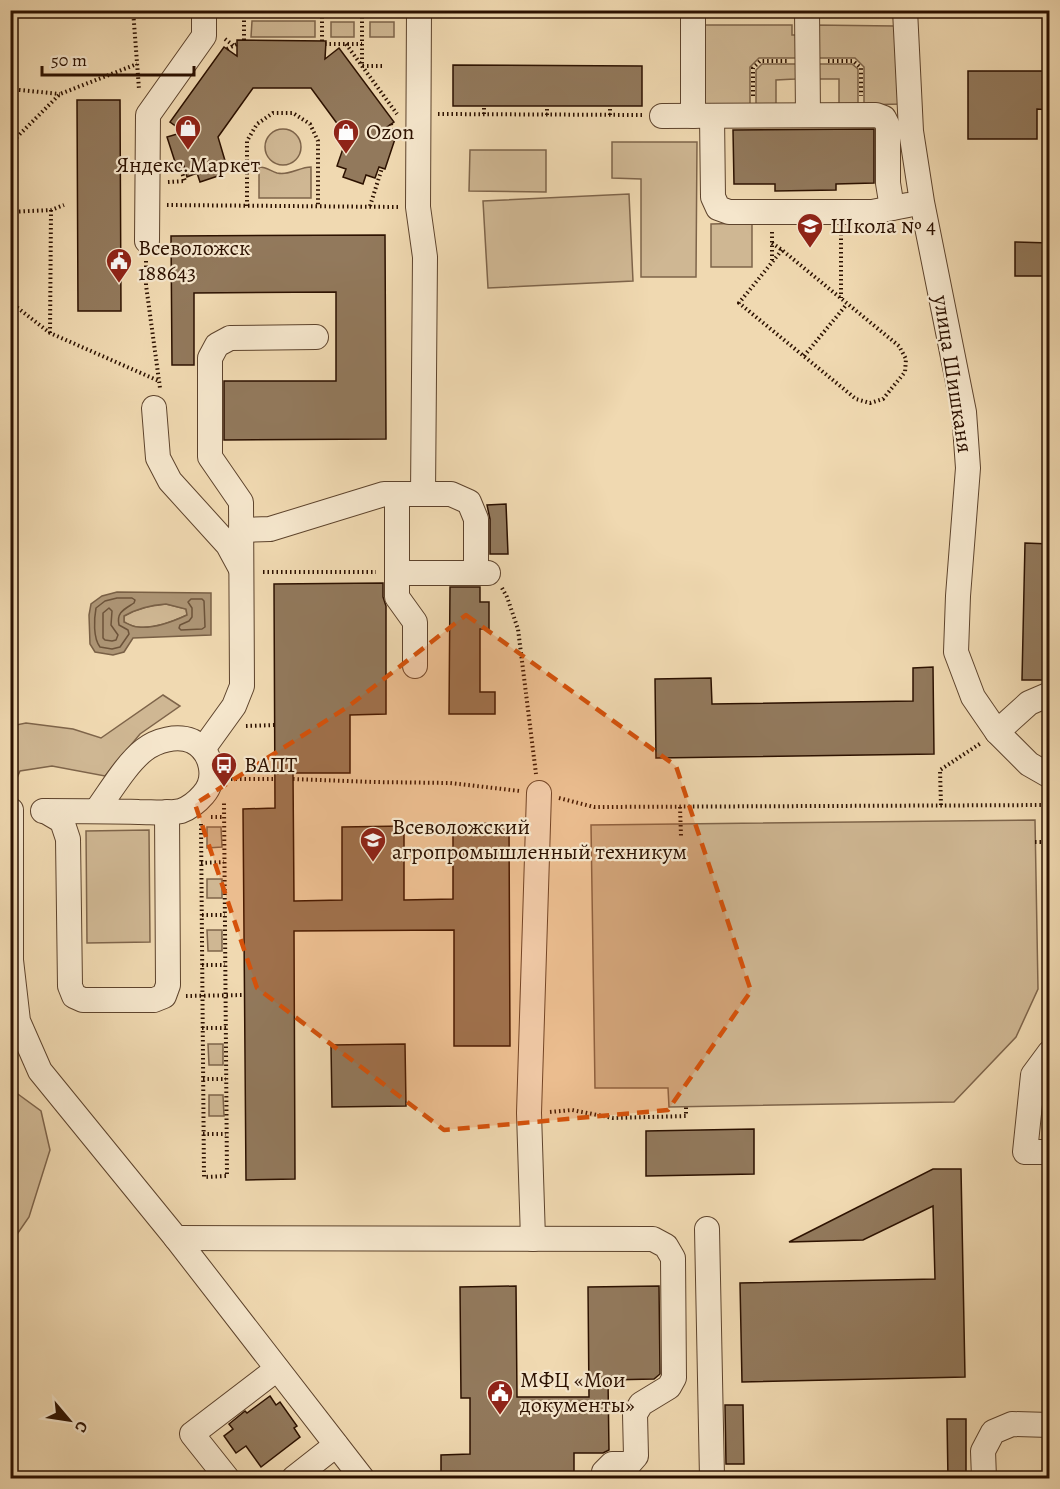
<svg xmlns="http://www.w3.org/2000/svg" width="1060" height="1489" font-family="Alegreya,serif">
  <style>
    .green { fill: #cfb793; stroke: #7e644a; stroke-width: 1.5 }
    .water { fill: #ad9575; stroke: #796046; stroke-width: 1.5; fill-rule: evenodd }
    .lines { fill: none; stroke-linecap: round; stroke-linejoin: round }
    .shore { stroke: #6c533a; stroke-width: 1.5 }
    .building { fill: #92795c; stroke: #2c1100; stroke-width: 1.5 }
    .minor-casing { stroke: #5d432c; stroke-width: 26 }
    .path { stroke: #2c1100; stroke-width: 4; stroke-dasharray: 1.5 3; stroke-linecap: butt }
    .minor { stroke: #f5e6cc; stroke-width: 24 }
    .marked { fill: #d5520b; fill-opacity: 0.2; stroke: #d5520b; stroke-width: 4.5; stroke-dasharray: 12 8; stroke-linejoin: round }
    .labels { text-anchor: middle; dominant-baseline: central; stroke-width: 4.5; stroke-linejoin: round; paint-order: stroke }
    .poi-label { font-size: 22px; fill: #2c1100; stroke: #f5e6cc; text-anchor: start }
    .street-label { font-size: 22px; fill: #2c1100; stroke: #f5e6cc }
  </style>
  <rect width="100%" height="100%" fill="#f0d9b1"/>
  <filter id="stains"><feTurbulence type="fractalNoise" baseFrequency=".00333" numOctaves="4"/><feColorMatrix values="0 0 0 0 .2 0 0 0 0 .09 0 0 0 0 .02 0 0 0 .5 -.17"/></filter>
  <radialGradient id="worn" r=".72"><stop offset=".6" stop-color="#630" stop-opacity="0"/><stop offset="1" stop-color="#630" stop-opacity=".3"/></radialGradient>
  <!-- green -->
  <g class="green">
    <polygon points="252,21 315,21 315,37 251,37"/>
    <rect x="331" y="22" width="23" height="15"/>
    <rect x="370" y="22" width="24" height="15"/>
    <polygon points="701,25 792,25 792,35 801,35 801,58 759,58 750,67 750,105 701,105"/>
    <polygon points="813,25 895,26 900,104 864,105 864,67 855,58 814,58"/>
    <polygon points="762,64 801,64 801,74 795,79 776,80 776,105 756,105 756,70"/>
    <polygon points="814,64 852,64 858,69 858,105 839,105 839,79 819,79"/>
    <circle cx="283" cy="147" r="18"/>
    <polygon points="612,142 697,142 696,277 641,277 641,179 612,178"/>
    <polygon points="470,150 546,150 546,192 469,191"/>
    <path d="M259,167C267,167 270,171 277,173C290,176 299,167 311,167V198H259Z"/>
    <polygon points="629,194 633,281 488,288 483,201"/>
    <polygon points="752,223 752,267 711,267 711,224"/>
    <path d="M166,604L186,609L187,615C172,622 154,629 138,627C133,627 128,624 124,622V616C138,608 150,606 166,604Z"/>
    <polygon points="163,695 180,706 140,734 105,776 52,766 20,771 13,787 11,787 11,726 26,723 73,729 101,738"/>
    <polygon points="1035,820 1038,989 1016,1037 954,1102 669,1107 668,1088 595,1088 591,825"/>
    <polygon points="207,827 221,827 222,847 207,848"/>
    <polygon points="149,830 150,942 87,943 86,831"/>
    <rect x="207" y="879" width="15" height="19"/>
    <polygon points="207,930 222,930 222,951 208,951"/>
    <polygon points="208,1044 223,1044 223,1065 209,1065"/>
    <polygon points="11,1089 41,1111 50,1150 29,1217 11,1243"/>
    <polygon points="209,1095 223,1095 224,1116 209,1116"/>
  </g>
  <!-- water -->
  <path class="water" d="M117,592L211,593V635L133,638L124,652L113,655L95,652L90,644L89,615L91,604L102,596ZM166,604L186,609L187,615C172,622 154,629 138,627C133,627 128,624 124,622V616C138,608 150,605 166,604Z"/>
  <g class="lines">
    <!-- shore -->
    <g class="shore">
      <path d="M117,598H132L135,600L134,603C125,609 116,612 119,625L128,630L129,634L120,647L112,649L100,647C93,638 94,619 96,608L105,601Z"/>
      <polygon points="191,599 202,599 204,601 205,627 202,629 181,630 179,628 180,625 189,621 192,617 192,608 188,602"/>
      <polygon points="109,608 112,611 111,625 118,635 116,640 112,641 105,640 103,638 103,613"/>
    </g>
  </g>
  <!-- building -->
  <g class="building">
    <polygon points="237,40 326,41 325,59 339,48 394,122 381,131 396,136 385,169 379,167 375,178 366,175 363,184 343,177 346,169 337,166 347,137 311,88 253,88 218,137 226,164 218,166 221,175 200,182 197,173 187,177 184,166 177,168 167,137 184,132 170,122 224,47 237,56"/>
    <polygon points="453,65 642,66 642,106 453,106"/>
    <polygon points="968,71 1050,71 1050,110 1037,109 1037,139 968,139"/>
    <polygon points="77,100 120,100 121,311 78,311"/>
    <polygon points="874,129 874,183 836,184 836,190 775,191 775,184 734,184 733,130"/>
    <polygon points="385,235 386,439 224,440 224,381 336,381 336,292 194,293 194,365 172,365 171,236"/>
    <polygon points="1015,242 1050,243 1050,276 1015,276"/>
    <polygon points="506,504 508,554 490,554 490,519 487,505"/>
    <polygon points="1025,543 1050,544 1050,680 1022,680"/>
    <polygon points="383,583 383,597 386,606 386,714 350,715 350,773 293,773 294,901 342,900 342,827 404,826 404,900 453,899 453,824 509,823 510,1046 454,1046 454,930 294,931 295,1179 246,1180 243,809 275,808 274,584"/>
    <polygon points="450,587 480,587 480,602 489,602 489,629 480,629 480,692 495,692 495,714 449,714"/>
    <polygon points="933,667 934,754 656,758 655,679 711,678 712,704 913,701 913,668"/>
    <polygon points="405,1044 406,1106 332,1107 331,1045"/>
    <polygon points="754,1129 754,1174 646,1176 646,1131"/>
    <polygon points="933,1169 961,1169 965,1377 742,1382 740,1283 935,1279 933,1206 863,1240 789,1242"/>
    <polygon points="516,1286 517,1397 589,1397 588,1287 659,1286 660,1374 654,1379 608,1380 609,1450 603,1453 574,1453 574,1479 441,1479 441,1455 470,1454 470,1398 461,1398 460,1287"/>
    <polygon points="270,1396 276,1405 280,1402 297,1426 294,1428 300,1437 261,1467 246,1446 236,1453 224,1436 233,1429 229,1424 245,1411 247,1413"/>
    <polygon points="725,1405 743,1405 744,1464 726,1464"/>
    <polygon points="947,1419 966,1419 966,1479 948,1479"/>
  </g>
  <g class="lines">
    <!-- minor casing -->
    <g class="minor-casing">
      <g id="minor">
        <polyline points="419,10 418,207 425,257 423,494"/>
        <polyline points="693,10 693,116"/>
        <polyline points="807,10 808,115"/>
        <polyline points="905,10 911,131 922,202 964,412 968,468 958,596 956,652 973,697 997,732 1029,764 1050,776"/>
        <polyline points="662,116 876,115 884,118 888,126 888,183 892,208"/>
        <polyline points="712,116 713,197 718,208 729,212 872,212 908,205"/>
        <polyline points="147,241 148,115 204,36 204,10"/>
        <polyline points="154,408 158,458 170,481 228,545 241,569"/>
        <polyline points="397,494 397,597 415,622 415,666"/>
        <polyline points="241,530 270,529 384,494 451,494 469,502 476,519 476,573"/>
        <polyline points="397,573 488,573"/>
        <polyline points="997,732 1029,703 1050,694"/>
        <polyline points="203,749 234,706 242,686 241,502 210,457 210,358 217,345 230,338 316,337"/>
        <polyline points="11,810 11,960 18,1021 40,1071 176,1238 362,1478"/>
        <path d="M43,811C75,811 107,811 139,812C152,812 168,814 181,811C189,808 197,802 203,795C218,779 212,751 192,741C177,735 157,740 144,750C126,764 110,792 96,811"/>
        <polyline points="45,811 62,821 68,839 70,986 74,996 83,1000 154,1000 164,996 168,985 167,812"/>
        <polyline points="1050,1052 1033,1075 1025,1152 1050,1152"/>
        <polyline points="707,1229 712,1478"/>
        <polyline points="176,1238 653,1239 666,1246 673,1258 674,1378 669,1387 641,1404 635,1414 636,1456 629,1464 612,1464 604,1472 604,1478"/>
        <polyline points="533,1239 529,1113 539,793"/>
        <polyline points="227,1478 192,1434 277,1369"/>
        <polyline points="294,1478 336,1445"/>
        <polyline points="984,1478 983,1451 993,1432 1012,1424 1050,1425"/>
      </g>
    </g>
    <!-- path -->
    <g class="path">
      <polyline points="133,10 139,89"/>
      <polyline points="362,17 362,66 384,66"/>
      <polyline points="225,39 234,46"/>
      <polyline points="244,40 244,16"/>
      <polyline points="322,41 322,17"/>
      <polyline points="325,44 362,44"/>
      <polyline points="346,44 397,114"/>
      <polyline points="227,49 237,44"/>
      <polyline points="828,61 853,61 861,68 861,96"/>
      <polyline points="10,89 60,94"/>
      <polyline points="753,96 753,68 760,61 787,61"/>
      <polyline points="438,114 643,115"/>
      <polyline points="484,114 484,106"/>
      <polyline points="547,115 547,106"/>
      <polyline points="610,115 610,106"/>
      <polyline points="391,124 393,135"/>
      <polyline points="10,144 60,94 137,64"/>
      <polyline points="168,182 185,181 180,167"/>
      <polyline points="167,205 399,207"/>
      <polyline points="247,206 247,141 257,124 273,113 293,113 310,124 318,141 318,206"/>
      <polyline points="370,206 382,168"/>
      <polyline points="10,212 51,210 64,205"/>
      <polyline points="772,232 772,260"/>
      <polyline points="841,234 841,298"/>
      <polyline points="772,243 782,250 899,346 906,359 905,372 883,399 870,403 856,399 739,303 782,250"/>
      <polyline points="146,261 146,285 160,388"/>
      <polyline points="10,302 50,333 159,381"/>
      <polyline points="50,333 51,210"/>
      <polyline points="804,356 847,304"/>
      <polyline points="263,572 376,572"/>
      <polyline points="502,588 507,597 518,629 536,774"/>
      <polyline points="246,726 275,725"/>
      <polyline points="231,779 275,779"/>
      <polyline points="293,779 373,782 450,783 520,791"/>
      <polyline points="559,798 594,807 1050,805"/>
      <polyline points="941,805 940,770 981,743"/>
      <polyline points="680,807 681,836"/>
      <polyline points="211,817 224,817"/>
      <polyline points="201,824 204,1177 227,1176 224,803"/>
      <polyline points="1035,842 1050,842"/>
      <polyline points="201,863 224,862"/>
      <polyline points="202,915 225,915"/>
      <polyline points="202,965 225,965"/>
      <polyline points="186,996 244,995"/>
      <polyline points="202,1028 226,1028"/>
      <polyline points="203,1079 226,1079"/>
      <polyline points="550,1112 572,1110 613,1118 686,1116 686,1107"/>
      <polyline points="203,1134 226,1134"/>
    </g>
    <!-- minor -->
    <use href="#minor" class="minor"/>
  </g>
  <!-- marked area -->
  <path class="marked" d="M466,615L676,766L751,991L668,1110L444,1130L257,988L195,804L349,706Z"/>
  <!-- icons -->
  <defs>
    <g id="shop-pin" transform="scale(1.35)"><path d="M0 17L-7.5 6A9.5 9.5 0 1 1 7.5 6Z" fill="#8f2418" stroke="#f5e6cc"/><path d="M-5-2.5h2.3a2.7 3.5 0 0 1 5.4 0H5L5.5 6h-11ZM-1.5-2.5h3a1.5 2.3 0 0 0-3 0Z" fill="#fff"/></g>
    <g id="school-pin" transform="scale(1.35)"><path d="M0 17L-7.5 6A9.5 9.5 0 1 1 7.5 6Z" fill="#8f2418" stroke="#f5e6cc"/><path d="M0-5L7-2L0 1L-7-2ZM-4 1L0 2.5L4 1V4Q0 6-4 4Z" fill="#fff"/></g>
    <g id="civic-pin" transform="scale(1.35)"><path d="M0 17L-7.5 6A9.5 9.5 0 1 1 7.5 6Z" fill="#8f2418" stroke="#f5e6cc"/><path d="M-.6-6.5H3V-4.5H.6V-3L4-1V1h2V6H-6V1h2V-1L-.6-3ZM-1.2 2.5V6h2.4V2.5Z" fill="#fff"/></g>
    <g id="bus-pin" transform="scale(1.35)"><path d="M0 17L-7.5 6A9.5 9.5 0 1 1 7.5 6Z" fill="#8f2418" stroke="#f5e6cc"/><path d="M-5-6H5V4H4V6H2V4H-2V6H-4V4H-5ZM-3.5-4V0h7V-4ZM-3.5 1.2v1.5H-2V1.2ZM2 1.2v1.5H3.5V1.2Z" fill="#fff"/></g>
    <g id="university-pin" transform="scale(1.35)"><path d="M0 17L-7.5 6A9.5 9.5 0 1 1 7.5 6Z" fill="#8f2418" stroke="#f5e6cc"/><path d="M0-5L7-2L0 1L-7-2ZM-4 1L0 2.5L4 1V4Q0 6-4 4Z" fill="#fff"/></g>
  </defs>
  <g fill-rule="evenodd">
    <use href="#shop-pin" x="188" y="128"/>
    <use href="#shop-pin" x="346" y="132"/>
    <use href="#school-pin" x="810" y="226"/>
    <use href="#civic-pin" x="119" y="261"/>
    <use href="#bus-pin" x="224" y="765"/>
    <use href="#university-pin" x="373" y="840"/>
    <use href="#civic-pin" x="500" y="1393"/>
  </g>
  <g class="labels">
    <!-- poi labels -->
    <g class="poi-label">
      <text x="366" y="132">Ozon</text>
      <text x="188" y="165" text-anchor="middle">Яндекс.Маркет</text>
      <text x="830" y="226">Школа № 4</text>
      <text x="138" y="248">Всеволожск<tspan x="138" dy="25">188643</tspan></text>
      <text x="244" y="765">ВАПТ</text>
      <text x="392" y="827">Всеволожский<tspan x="392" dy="25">агропромышленный техникум</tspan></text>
      <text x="520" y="1380">МФЦ «Мои<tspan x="520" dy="25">документы»</tspan></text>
    </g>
    <!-- street labels -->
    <g class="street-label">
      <text transform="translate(953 374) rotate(81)">улица Шишканя</text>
    </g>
  </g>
  <!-- margin -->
  <rect width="1060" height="1489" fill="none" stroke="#f0d9b1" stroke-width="36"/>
  <rect x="12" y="12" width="1036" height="1465" fill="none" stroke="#2c1100" stroke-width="3"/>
  <rect x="18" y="18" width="1024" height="1453" fill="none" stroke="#2c1100" stroke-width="1.5"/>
  <!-- north arrow -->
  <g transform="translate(69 1420) rotate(119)" stroke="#f5e6cc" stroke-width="4.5" paint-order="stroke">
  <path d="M0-4.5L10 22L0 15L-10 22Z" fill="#2c1100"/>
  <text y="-9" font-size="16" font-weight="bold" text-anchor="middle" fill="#2c1100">С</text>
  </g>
  <!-- scale -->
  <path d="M42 66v9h152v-9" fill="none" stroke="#2c1100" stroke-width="3"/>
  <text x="51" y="66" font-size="18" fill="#2c1100" stroke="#f5e6cc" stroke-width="4.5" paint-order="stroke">50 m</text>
  <rect width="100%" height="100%" filter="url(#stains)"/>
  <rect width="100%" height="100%" fill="url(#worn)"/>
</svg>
